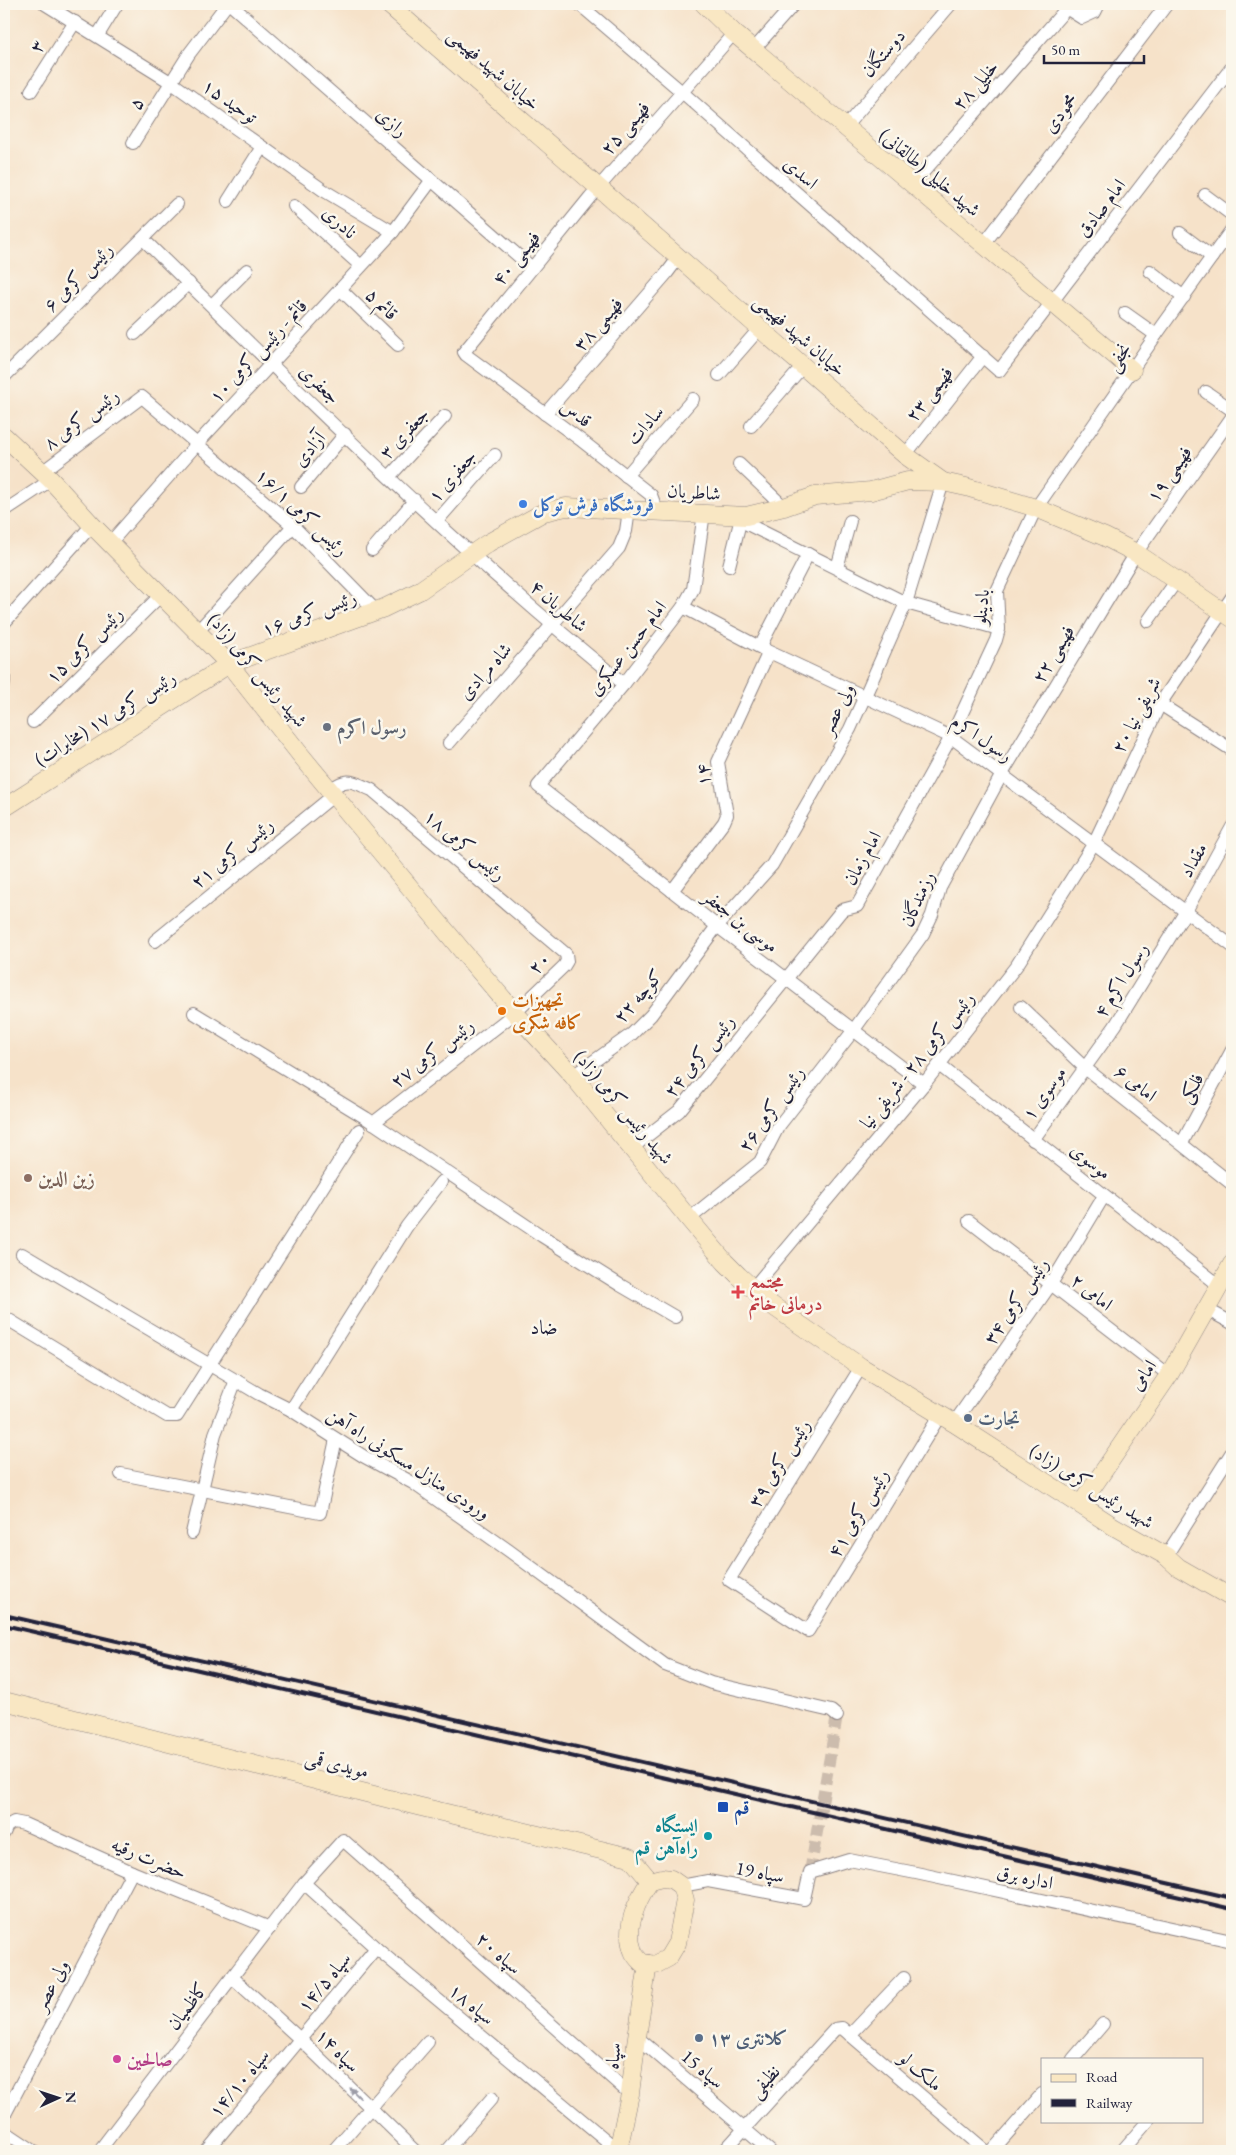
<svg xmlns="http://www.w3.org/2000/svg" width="1236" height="2155" font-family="'EB Garamond',Amiri,serif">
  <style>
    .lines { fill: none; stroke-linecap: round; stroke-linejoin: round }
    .street-tunnel { stroke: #ccbcad; stroke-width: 12; stroke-dasharray: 12 6; stroke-linecap: butt }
    .street-casing { stroke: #8c8282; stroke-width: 14 }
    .secondary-casing { stroke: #8c8282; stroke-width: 19 }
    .street { stroke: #fff; stroke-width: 12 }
    .secondary { stroke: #f9e7c3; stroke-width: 18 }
    .rail { stroke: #22223b; stroke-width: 4 }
    .oneway { fill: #9c9ca7 }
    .shop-dot { fill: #3f7fe0; stroke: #fbf7ec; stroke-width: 2 }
    .worship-dot { fill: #6b7280; stroke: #fbf7ec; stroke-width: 2 }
    .food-dot { fill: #e8710a; stroke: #fbf7ec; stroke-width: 2 }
    .education-dot { fill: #8d6e63; stroke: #fbf7ec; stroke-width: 2 }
    .health-dot { fill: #e0444e; stroke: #fbf7ec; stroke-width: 2 }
    .service-dot { fill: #5c6f8a; stroke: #fbf7ec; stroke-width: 2 }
    .transit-dot { fill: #1a4fb4; stroke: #fbf7ec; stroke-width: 2 }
    .culture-dot { fill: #0f9aa8; stroke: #fbf7ec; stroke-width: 2 }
    .hotel-dot { fill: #d1479c; stroke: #fbf7ec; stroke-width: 2 }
    .labels { text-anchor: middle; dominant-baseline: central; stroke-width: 5; stroke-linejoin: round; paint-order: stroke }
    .street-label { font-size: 19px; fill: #22223b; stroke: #fbf7ec }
    .shop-label { font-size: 19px; font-weight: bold; fill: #366cbe; stroke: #fbf7ec; text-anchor: start }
    .worship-label { font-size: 19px; font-weight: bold; fill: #5b616d; stroke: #fbf7ec; text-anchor: start }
    .food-label { font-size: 19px; font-weight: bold; fill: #c56008; stroke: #fbf7ec; text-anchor: start }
    .education-label { font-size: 19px; font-weight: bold; fill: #785e54; stroke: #fbf7ec; text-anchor: start }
    .health-label { font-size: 19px; font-weight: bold; fill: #be3a42; stroke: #fbf7ec; text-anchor: start }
    .service-label { font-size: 19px; font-weight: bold; fill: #4e5e75; stroke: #fbf7ec; text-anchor: start }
    .transit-label { font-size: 19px; font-weight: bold; fill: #164399; stroke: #fbf7ec; text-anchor: start }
    .culture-label { font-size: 19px; font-weight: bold; fill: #0d838f; stroke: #fbf7ec; text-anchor: end }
    .hotel-label { font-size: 19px; font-weight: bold; fill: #b23c85; stroke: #fbf7ec; text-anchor: start }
    .neighbourhood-label { font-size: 20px; fill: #22223b; stroke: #fbf7ec }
  </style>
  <rect width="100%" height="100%" fill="#fbf7ec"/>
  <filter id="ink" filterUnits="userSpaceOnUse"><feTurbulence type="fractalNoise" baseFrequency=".02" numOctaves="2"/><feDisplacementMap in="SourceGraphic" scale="10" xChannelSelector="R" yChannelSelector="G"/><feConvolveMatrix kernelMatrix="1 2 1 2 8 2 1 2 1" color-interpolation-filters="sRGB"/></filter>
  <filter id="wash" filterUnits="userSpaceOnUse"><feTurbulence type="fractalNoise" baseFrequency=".0096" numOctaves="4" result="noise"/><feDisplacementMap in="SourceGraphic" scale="20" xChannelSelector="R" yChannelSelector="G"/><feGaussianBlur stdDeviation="1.12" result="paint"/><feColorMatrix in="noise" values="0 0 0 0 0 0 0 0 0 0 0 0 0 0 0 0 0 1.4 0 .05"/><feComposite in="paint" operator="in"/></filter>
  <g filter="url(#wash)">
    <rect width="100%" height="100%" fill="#f6e2c9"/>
  </g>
  <g filter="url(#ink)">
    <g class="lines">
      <!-- street-tunnel -->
      <polyline class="street-tunnel" points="810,1872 837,1716"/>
      <!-- street casing -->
      <g class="street-casing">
        <g id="street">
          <polyline points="45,4 172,83 323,190 393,232"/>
          <polyline points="230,4 531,267"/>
          <polyline points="579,4 682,92 999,371 1232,67"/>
          <polyline points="1060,4 1082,18 1095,12 1099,4"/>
          <polyline points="98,35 117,4"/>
          <polyline points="754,49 794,4"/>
          <polyline points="31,91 75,22"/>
          <polyline points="845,127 951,4"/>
          <polyline points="133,143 189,54 227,4"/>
          <polyline points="912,185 1066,9"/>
          <polyline points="1205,195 1232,215"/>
          <polyline points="228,201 262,147"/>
          <polyline points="294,206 361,266"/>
          <polyline points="1180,233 1212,257"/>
          <path d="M143,239C299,391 454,548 624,684"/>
          <polyline points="983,245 1167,4"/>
          <polyline points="1150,271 1184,297"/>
          <polyline points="340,289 398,345"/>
          <polyline points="212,305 247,270"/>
          <polyline points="1125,313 1156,335"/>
          <polyline points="135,334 189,283"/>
          <polyline points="719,375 760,328"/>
          <polyline points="4,377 177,204"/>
          <polyline points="1206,392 1232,410"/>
          <polyline points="545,414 667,273 679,257"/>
          <polyline points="751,426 803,366"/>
          <polyline points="905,455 983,356"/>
          <polyline points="739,464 784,507"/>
          <polyline points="42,472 142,397 293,526 376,611"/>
          <polyline points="390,476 445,416"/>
          <polyline points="626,476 693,399"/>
          <polyline points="301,487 345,434"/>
          <polyline points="4,511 51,480"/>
          <polyline points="657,511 651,495 582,441 466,355 464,352 590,197 734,33"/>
          <polyline points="704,513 693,589 683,607 624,684 538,786 717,926 924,1084"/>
          <polyline points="733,517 906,603 999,629"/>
          <polyline points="437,521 495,455"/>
          <polyline points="110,543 197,444 393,232 431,181"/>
          <polyline points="372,550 415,500"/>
          <polyline points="729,566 740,522"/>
          <polyline points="837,568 850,521"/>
          <polyline points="683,607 763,649 951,737 1232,946"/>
          <polyline points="1148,621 1177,580"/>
          <polyline points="4,623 92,525"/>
          <polyline points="198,631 293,526"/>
          <polyline points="4,675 4,683"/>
          <polyline points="1160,704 1232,750"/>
          <polyline points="33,722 161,595"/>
          <polyline points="449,743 619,548 626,531 629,510"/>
          <path d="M330,790C348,776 353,782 372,790L566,954L567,961L564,966L515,1013L373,1123"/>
          <polyline points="672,891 724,822 727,815 718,762 767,656 762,643 808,554"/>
          <polyline points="155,941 334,795"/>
          <polyline points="1021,1007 1085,1068 1232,1184"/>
          <polyline points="194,1013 366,1118 542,1236 620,1285 675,1317"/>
          <polyline points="939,1065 1220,1286"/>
          <polyline points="573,1076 632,1034 651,1015 717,926 772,865 850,729 865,696 906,603 943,482"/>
          <polyline points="1033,1140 1115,1026 1186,911 1232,827"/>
          <polyline points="1182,1143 1232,1050"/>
          <polyline points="633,1147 679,1111 842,910 857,906 951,737 996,640 999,629 997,591 1036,508 1156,335 1232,229"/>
          <polyline points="689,1219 760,1162 778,1127 853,1031 923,934 932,915 940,888 1002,774 1136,553 1232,417"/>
          <polyline points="969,1221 1169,1375"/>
          <polyline points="22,1254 259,1394 291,1410 363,1456 413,1483 508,1550 665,1665 711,1683 831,1711 837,1716"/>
          <polyline points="753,1288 924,1084 1017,965 1094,843 1160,704 1232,597"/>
          <polyline points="1208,1310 1232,1323"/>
          <polyline points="4,1317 167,1416 177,1416 359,1130"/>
          <polyline points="861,1367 729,1580 808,1631 940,1415"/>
          <polyline points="291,1410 407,1226 441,1182"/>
          <polyline points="954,1423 1051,1284 1104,1196"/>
          <polyline points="121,1474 320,1513 336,1439"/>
          <polyline points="192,1533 215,1434 236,1380"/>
          <polyline points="1166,1556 1232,1452"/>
          <polyline points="4,1833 7,1826 14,1822 24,1824 132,1872 270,1928"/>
          <polyline points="304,1883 376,1948 619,2151"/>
          <polyline points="681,1886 708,1881 804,1899 810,1872 849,1860 916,1873 1232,1941"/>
          <polyline points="232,1977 300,2039 415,2151"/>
          <polyline points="850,2035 904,1978"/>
          <polyline points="637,2037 770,2151"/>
          <polyline points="1073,2059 1103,2024"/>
          <polyline points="4,2116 132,1872"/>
          <polyline points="4,2131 34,2151"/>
          <polyline points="99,2151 304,1883 343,1840 630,2094"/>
          <polyline points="207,2151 376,1948"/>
          <polyline points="333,2151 428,2042"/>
          <polyline points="446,2151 492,2098"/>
          <polyline points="724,2151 835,2029 842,2028 986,2151"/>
          <polyline points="992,2151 1042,2094"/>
          <polyline points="1122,2151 1148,2121"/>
        </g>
      </g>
      <!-- secondary casing -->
      <g class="secondary-casing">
        <g id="secondary">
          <polyline points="388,4 905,455 943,482 966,487 1036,508 1105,537 1136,553 1232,618"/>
          <polyline points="704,4 734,33 1132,370"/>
          <polyline points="4,436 51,480 92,525 229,664 299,753 464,953 515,1013 573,1076 689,1219 725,1262 739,1276 770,1304 861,1367 954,1423 1113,1526 1166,1556 1178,1567 1232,1598"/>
          <polyline points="4,808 229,664 384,608 419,591 488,543 544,512 566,507 746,516 784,507 815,496 871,491 908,481 943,482"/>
          <polyline points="1081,1504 1169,1375 1232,1264"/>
          <polyline points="4,1701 417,1806 630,1857 650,1881"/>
          <path d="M662,1878L671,1879L681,1886L685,1900L677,1943L668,1958L655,1965L642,1963C639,1960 634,1955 633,1951C624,1928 637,1900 650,1881Z"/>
          <polyline points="618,2151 630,2094 637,2037 648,1964"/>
        </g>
      </g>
      <!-- street -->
      <use href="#street" class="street"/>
      <!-- secondary -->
      <use href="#secondary" class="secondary"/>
      <!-- rail -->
      <g class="rail">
        <polyline points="4,1615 1232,1898"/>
        <polyline points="4,1625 1232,1909"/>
      </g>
    </g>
    <!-- one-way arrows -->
    <defs><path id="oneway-solid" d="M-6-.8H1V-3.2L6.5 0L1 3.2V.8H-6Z" transform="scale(1.25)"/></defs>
    <use class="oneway" href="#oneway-solid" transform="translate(355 2093) rotate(-135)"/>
  </g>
  <!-- markers -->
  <circle class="shop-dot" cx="523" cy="504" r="5"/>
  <circle class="worship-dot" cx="327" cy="727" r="5"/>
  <circle class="food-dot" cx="502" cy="1011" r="5"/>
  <circle class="education-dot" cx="28" cy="1178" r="5"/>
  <path class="health-dot" d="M735.5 1284.5h5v5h5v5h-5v5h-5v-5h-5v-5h5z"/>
  <g class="service-dot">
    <circle cx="968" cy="1418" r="5"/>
    <circle cx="699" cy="2038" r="5"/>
  </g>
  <rect class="transit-dot" x="717" y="1801" width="12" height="12" rx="2.5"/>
  <circle class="culture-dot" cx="708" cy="1836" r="5"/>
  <circle class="hotel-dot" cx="117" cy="2059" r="5"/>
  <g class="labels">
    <!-- street labels -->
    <g class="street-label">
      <text transform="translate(37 46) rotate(-58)">۳</text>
      <text transform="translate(883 53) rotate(-49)">دوستگان</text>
      <text transform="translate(494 69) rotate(41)">خیابان شهید فهیمی</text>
      <text transform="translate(975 85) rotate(-49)">خلیلی ۲۸</text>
      <text transform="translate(230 101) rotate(35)">توحید ۱۵</text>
      <text transform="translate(136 103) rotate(-57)">۵</text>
      <text transform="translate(1060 113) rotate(-53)">محمودی</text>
      <text transform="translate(392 122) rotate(41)">رازی</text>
      <text transform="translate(625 128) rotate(-49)">فهیمی ۲۵</text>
      <text transform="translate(930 172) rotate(40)">شهید خلیلی (طالقانی)</text>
      <text transform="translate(801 173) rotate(41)">اسدی</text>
      <text transform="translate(1101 208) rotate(-53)">امام صادق</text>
      <text transform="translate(340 222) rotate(42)">نادری</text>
      <text transform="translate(516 258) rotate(-51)">فهیمی ۴۰</text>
      <text transform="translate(78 277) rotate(-45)">رئیس کرمی ۶</text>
      <text transform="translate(382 304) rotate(44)">قائم ۵</text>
      <text transform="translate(598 324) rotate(-49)">فهیمی ۳۸</text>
      <text transform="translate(800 335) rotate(41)">خیابان شهید فهیمی</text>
      <text transform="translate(258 351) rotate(-47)">قائم - رئیس کرمی ۱۰</text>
      <text transform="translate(1118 357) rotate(-56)">نجفی</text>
      <text transform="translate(320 384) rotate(44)">جعفری</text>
      <text transform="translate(929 394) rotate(-52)">فهیمی ۲۳</text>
      <text transform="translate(576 413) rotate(36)">قدس</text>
      <text transform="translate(81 419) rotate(-37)">رئیس کرمی ۸</text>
      <text transform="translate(645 425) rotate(-49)">سادات</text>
      <text transform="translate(404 433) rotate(-47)">جعفری ۳</text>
      <text transform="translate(309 449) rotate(-50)">آزادی</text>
      <text transform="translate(1169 474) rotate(-55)">فهیمی ۱۹</text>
      <text transform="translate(452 476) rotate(-49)">جعفری ۱</text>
      <text transform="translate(694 492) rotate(4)">شاطریان</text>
      <text transform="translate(302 512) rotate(43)">رئیس کرمی ۱۶/۱</text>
      <text transform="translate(559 606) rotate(41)">شاطریان ۴</text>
      <text transform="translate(981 607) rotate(-85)">بادینلو</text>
      <text transform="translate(309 613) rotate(-20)">رئیس کرمی ۱۶</text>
      <text transform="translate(84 645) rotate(-45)">رئیس کرمی ۱۵</text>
      <text transform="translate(627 648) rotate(-52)">امام حسن عسکری</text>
      <text transform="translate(1053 654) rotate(-59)">فهیمی ۲۲</text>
      <text transform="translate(258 670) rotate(50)">شهید رئیس کرمی (زاد)</text>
      <text transform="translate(485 671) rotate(-48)">شاه مرادی</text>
      <text transform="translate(837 709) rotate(-64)">ولی عصر</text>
      <text transform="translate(1136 715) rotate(-62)">۲۰ شریفی نیا</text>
      <text transform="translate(105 718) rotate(-32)">رئیس کرمی ۱۷ (مخابرات)</text>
      <text transform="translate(982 738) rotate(34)">رسول اکرم</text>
      <text transform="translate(703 775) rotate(-92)">۱۴</text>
      <text transform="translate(465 845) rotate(40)">رئیس کرمی ۱۸</text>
      <text transform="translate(232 853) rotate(-39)">رئیس کرمی ۲۱</text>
      <text transform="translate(862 858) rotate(-61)">امام زمان</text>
      <text transform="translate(1193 860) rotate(-61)">مقداد</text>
      <text transform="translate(917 899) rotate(-66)">رزمندگان</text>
      <text transform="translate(741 921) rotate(38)">موسی بن جعفر</text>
      <text transform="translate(539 963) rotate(-46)">۲۰</text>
      <text transform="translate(1121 980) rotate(-58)">رسول اکرم ۴</text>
      <text transform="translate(638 996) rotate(-49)">کوچه ۲۲</text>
      <text transform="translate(432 1053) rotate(-38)">رئیس کرمی ۲۷</text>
      <text transform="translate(699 1056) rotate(-51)">رئیس کرمی ۲۴</text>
      <text transform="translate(917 1060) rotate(-51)">رئیس کرمی ۲۸ - شریفی نیا</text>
      <text transform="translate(1136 1083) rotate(38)">امامی ۶</text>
      <text transform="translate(1191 1088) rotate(-61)">فلکی</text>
      <text transform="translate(1044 1093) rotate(-54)">موسوی ۱</text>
      <text transform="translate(624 1107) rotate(50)">شهید رئیس کرمی (زاد)</text>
      <text transform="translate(771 1109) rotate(-55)">رئیس کرمی ۲۶</text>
      <text transform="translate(1091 1161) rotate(39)">موسوی</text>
      <text transform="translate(1092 1292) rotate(38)">امامی ۲</text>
      <text transform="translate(1016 1301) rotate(-56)">رئیس کرمی ۳۴</text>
      <text transform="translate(1143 1375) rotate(-56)">امامی</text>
      <text transform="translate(409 1463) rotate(33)">ورودی منازل مسکونی راه آهن</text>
      <text transform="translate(779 1463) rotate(-58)">رئیس کرمی ۳۹</text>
      <text transform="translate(1092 1486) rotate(32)">شهید رئیس کرمی (زاد)</text>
      <text transform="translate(858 1513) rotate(-59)">رئیس کرمی ۴۱</text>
      <text transform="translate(337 1764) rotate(14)">مویدی قمی</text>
      <text transform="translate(149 1858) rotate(23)">حضرت رقیه</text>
      <text transform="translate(760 1872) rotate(11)">سپاه 19</text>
      <text transform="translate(1025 1877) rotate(12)">اداره برق</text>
      <text transform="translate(499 1953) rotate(41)">سپاه ۲۰</text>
      <text transform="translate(324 1982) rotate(-50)">سپاه ۱۴/۵</text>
      <text transform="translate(51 1985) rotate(-62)">ولی عصر</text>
      <text transform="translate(472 2004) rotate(40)">سپاه ۱۸</text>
      <text transform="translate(187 2006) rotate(-53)">کاظمیان</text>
      <text transform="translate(338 2050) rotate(45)">سپاه ۱۴</text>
      <text transform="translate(613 2056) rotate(-84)">سپاه</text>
      <text transform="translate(703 2069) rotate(40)">سپاه 15</text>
      <text transform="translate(921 2071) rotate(41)">ملک لو</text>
      <text transform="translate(764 2081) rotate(-48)">نظیفی</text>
      <text transform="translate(239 2083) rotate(-50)">سپاه ۱۴/۱۰</text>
    </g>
    <!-- shop labels -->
    <g class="shop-label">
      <text x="533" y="504">فروشگاه فرش توکل</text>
    </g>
    <!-- worship labels -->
    <g class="worship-label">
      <text x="337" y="727">رسول اکرم</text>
    </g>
    <!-- food labels -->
    <g class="food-label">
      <text x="512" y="1000">تجهیزات<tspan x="512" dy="22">کافه شکری</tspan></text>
    </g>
    <!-- education labels -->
    <g class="education-label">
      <text x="38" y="1178">زین الدین</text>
    </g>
    <!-- health labels -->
    <g class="health-label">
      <text x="749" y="1281">مجتمع<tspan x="749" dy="22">درمانی خاتم</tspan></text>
    </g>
    <!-- service labels -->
    <g class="service-label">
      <text x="978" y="1418">تجارت</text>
      <text x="709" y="2038">کلانتری ۱۳</text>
    </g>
    <!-- transit labels -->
    <g class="transit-label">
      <text x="734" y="1807">قم</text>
    </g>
    <!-- culture labels -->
    <g class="culture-label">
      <text x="698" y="1825">ایستگاه<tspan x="698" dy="22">راه‌آهن قم</tspan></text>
    </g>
    <!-- hotel labels -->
    <g class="hotel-label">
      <text x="127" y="2059">صالحین</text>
    </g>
    <!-- neighbourhood labels -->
    <g class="neighbourhood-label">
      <text x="544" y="1327">ضاد</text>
    </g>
  </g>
  <!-- margin -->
  <rect width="1236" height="2155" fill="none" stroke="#fbf7ec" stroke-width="20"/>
  <!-- legend -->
  <rect x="1041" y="2058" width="162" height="65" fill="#fbf7ec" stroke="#a4a2a5"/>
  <rect x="1051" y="2074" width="25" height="8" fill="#f9e7c3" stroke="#a4a2a5"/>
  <text x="1086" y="2082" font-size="15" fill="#22223b">Road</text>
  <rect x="1051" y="2099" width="25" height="8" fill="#22223b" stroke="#a4a2a5"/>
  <text x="1086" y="2108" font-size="15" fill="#22223b">Railway</text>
  <!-- north arrow -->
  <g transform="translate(58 2098) rotate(87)" stroke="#fbf7ec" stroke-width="4" paint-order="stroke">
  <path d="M0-4L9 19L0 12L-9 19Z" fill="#22223b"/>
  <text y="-8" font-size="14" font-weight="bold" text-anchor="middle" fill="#22223b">N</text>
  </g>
  <!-- scale -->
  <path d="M1044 55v8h100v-8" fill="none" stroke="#22223b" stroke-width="2.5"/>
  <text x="1051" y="55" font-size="15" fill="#22223b" stroke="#fbf7ec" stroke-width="4" paint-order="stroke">50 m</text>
</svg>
